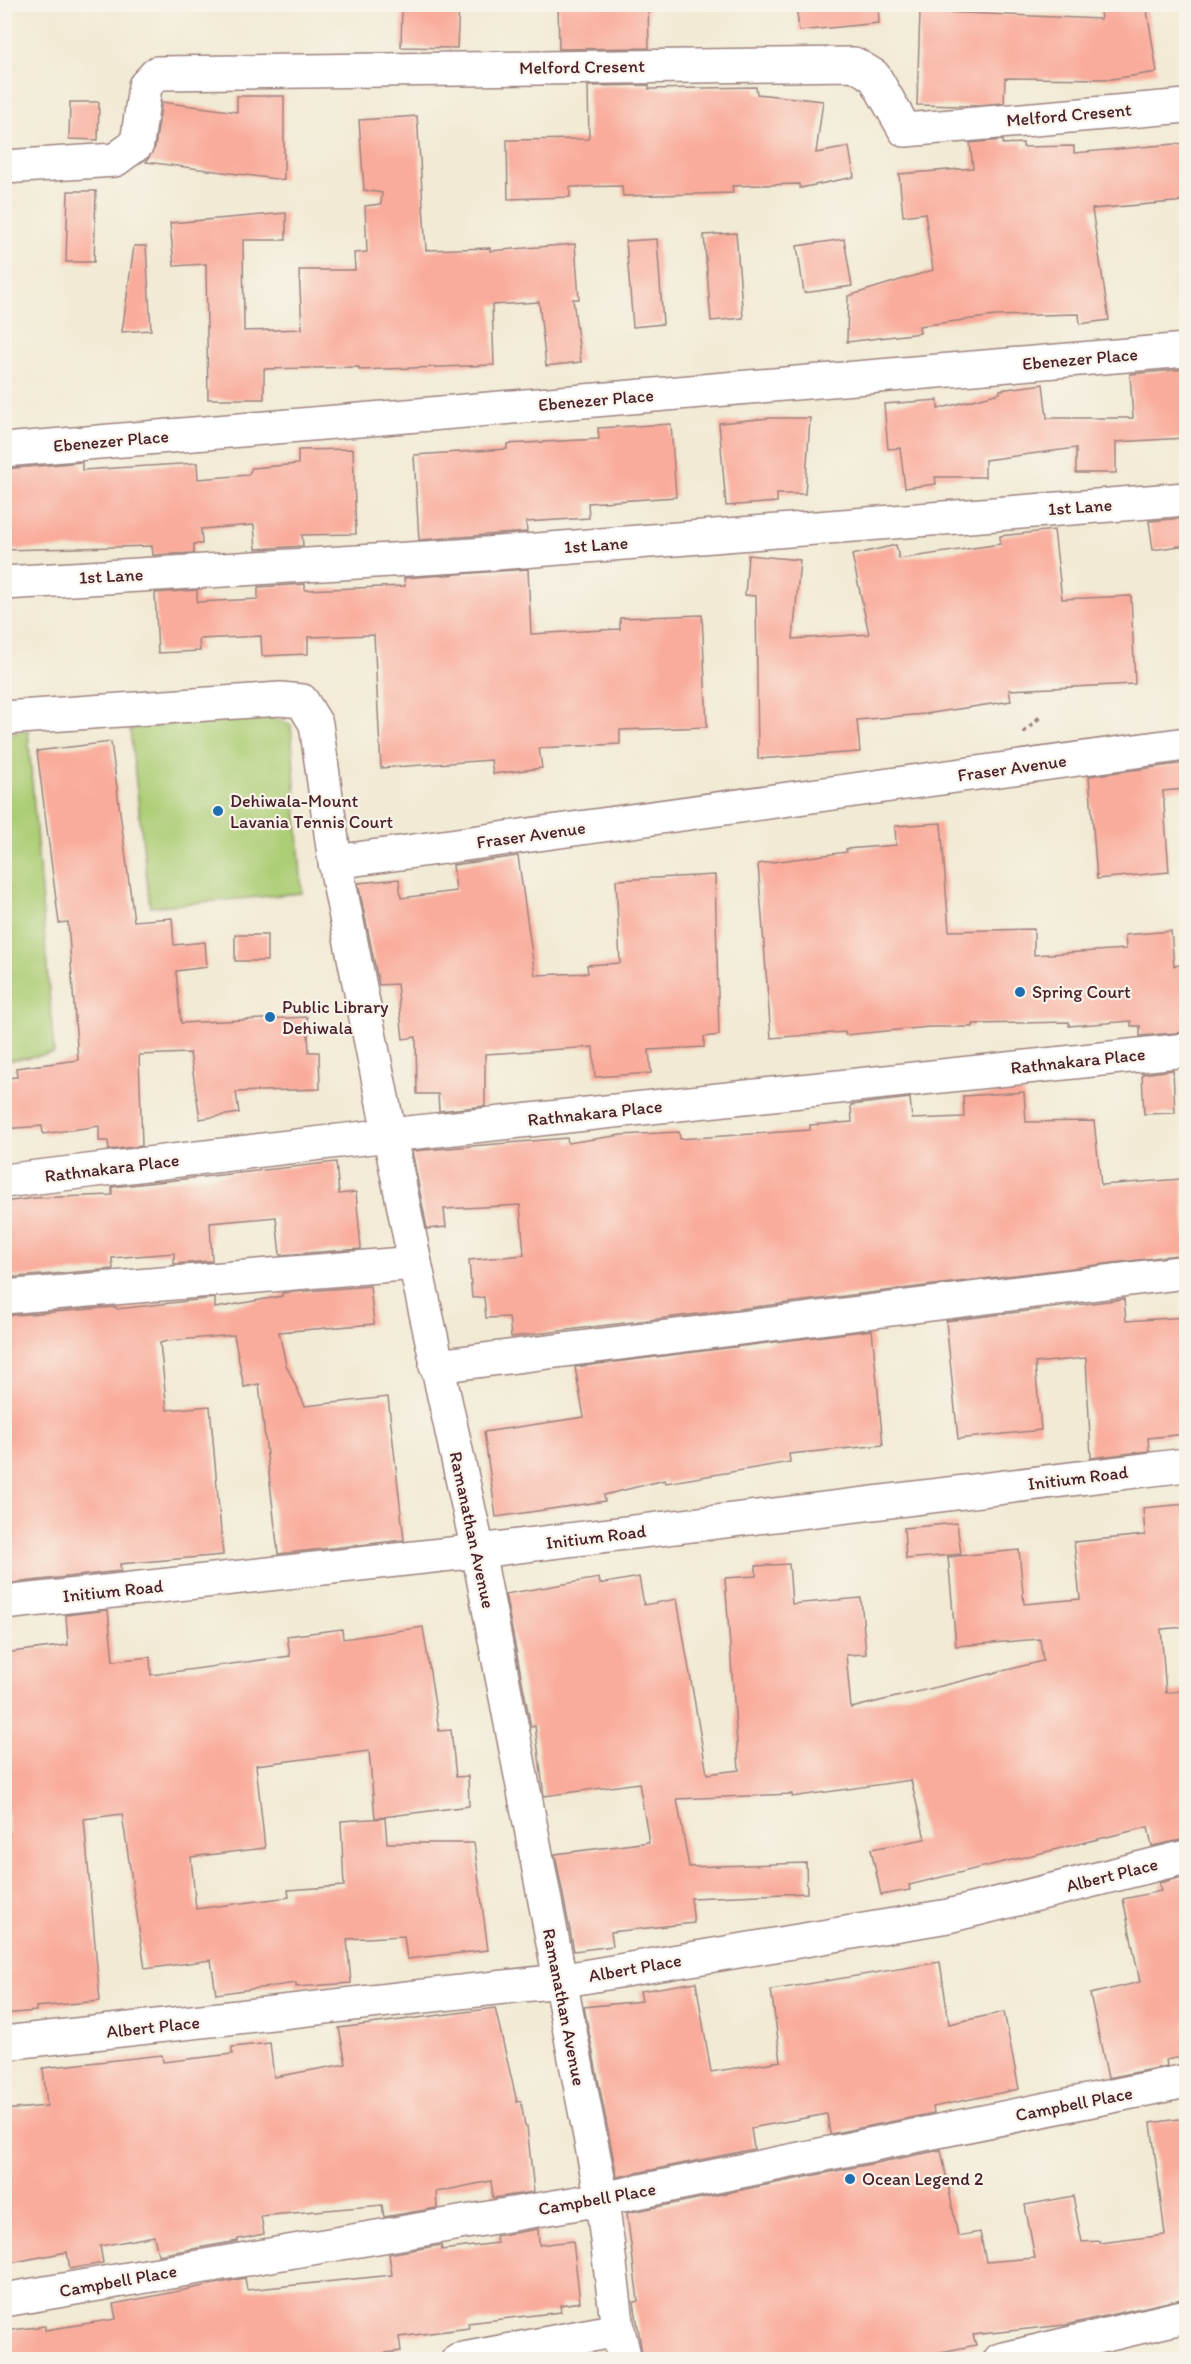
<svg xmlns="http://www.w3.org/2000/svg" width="1191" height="2364" font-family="Itim,sans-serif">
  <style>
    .green { fill: #accd75; stroke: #7b7650; stroke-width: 1.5 }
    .building { fill: #f9ac9b }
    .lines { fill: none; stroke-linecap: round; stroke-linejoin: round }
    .minor-casing { stroke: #9e8480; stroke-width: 36 }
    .tertiary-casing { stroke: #9e8480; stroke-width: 36 }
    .path { stroke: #9e8480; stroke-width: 4; stroke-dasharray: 4.5 4.5; stroke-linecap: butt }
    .minor { stroke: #fff; stroke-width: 33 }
    .tertiary { stroke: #fff; stroke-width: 33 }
    .poi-dot { fill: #1f6fb2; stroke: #f7f3e8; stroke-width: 2 }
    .labels { text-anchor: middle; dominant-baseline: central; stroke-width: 4.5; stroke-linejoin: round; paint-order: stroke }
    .street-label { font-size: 18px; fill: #4a1f2b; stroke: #f7f3e8 }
    .poi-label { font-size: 18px; fill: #4a1f2b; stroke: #f7f3e8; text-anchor: start }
  </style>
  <rect width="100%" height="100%" fill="#f7f3e8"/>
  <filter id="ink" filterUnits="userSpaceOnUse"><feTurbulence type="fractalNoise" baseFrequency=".0167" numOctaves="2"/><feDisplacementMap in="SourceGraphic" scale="12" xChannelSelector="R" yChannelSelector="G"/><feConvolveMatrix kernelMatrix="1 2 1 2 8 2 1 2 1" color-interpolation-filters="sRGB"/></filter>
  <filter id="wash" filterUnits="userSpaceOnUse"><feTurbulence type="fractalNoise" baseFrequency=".008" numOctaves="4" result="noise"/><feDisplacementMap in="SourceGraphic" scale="24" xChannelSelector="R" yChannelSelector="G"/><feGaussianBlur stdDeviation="1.35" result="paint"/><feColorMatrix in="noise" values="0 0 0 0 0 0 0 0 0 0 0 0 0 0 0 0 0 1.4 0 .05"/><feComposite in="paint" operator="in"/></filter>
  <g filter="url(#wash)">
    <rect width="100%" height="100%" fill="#f1ead4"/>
    <!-- green -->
    <g class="green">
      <polygon points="265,715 291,725 302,893 150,907 130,729"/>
      <polygon points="28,731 54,1053 5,1061 5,734"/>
    </g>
    <g id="blocks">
      <!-- building -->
      <g class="building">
        <polygon points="402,4 459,4 457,48 401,47"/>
        <polygon points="558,4 648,4 649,48 559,49"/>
        <polygon points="796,4 878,4 879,23 799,31"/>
        <polygon points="1099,4 1146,4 1157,72 1112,79 1005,78 1004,103 963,106 917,105 920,11 1101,19"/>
        <polygon points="649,85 649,89 756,87 757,94 823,101 816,153 849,147 854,177 800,188 799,184 732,186 733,193 623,196 622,186 570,187 570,197 508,199 507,140 589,139 588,86"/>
        <polygon points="237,96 284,96 284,180 146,162 155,147 162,102 237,112"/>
        <polygon points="70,102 99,102 98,140 69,139"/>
        <polygon points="417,116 426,250 490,248 490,251 575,244 579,299 573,299 581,362 546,366 539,302 492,305 494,365 359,370 359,367 264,369 264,399 208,399 206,264 174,266 170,223 286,213 286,240 243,240 244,331 302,329 299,270 355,270 354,253 367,252 365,206 381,204 382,193 364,190 359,120"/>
        <polygon points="1003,140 1003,144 1023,143 1023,147 1074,146 1074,153 1186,143 1186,201 1092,209 1109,320 1080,324 1079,314 995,316 919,326 920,333 847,342 848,296 933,270 925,213 903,216 899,174 973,168 970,143"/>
        <polygon points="68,191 96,191 94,262 66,262"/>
        <polygon points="736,233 743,318 711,321 704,235"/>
        <polygon points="657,239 663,324 633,327 626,241"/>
        <polygon points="844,239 852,286 804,293 797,246"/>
        <polygon points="134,246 146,246 151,330 122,332"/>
        <polygon points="1186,369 1186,438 1116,442 1116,473 1076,473 1076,448 985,460 985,477 935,477 936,484 905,488 900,448 888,449 884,404 938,400 938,409 1000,393 1000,390 1043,384 1047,418 1133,418 1130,374"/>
        <polygon points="770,418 810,418 805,494 777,494 777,502 726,506 719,423"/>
        <polygon points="671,424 676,497 588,503 589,518 526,522 527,532 419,540 414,455 507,449 507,444 599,439 598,428"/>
        <polygon points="353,449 356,534 302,535 303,546 256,549 254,525 201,529 202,544 194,544 194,553 153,555 152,546 4,550 4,469 82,462 82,470 197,463 198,479 248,475 252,468 298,464 298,450"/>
        <polygon points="1186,518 1186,545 1153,550 1149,521"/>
        <polygon points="1054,530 1062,599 1131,596 1135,684 1009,690 1011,701 925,714 857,720 860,752 758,759 756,596 745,595 748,555 800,560 793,639 869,634 852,555 896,545 899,559 1000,544 1000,536"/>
        <polygon points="528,569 531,634 620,629 620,618 702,615 707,727 620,730 620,744 539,748 542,768 493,774 491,760 381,768 374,635 308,637 308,654 262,656 261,636 199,639 200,651 158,653 155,593 197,590 197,602 258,599 258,587 305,584 305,590 405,586 404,578"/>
        <polygon points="111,742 134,921 172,918 174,945 205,942 207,967 176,971 181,1023 307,1017 309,1052 319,1052 320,1089 236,1092 239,1113 200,1119 190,1053 139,1055 142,1146 109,1150 108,1141 99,1141 99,1126 43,1134 42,1126 4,1129 4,1078 17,1077 16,1068 78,1060 68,922 59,923 37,751"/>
        <polygon points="1186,763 1186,789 1163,791 1169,872 1097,879 1089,776"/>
        <polygon points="941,823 949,931 1034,929 1034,955 1126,949 1125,935 1171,931 1174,966 1186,964 1186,1032 1140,1036 1140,1026 1131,1026 1131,1021 1069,1026 1069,1022 973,1024 973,1027 929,1027 845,1035 845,1032 771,1038 758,864 847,852 846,849 896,845 895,826"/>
        <polygon points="518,856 535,975 588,973 587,965 620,963 616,880 715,875 719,1035 704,1037 704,1047 649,1050 651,1073 595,1077 593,1047 485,1054 485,1106 439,1111 438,1094 417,1094 416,1037 403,1039 397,984 379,985 358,883 399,879 401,898 456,891 453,865"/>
        <rect x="235" y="935" width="32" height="26"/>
        <polygon points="1173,1070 1175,1113 1144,1114 1142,1074"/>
        <polygon points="1024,1092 1026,1122 1094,1121 1101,1185 1182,1179 1186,1254 511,1337 509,1317 486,1318 484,1297 472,1298 469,1260 524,1255 520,1205 444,1209 446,1227 427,1229 412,1151 567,1138 568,1143 621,1135 679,1132 680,1139 810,1130 810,1125 852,1122 851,1105 910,1098 912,1119 964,1117 963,1096"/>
        <polygon points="336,1162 339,1194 356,1192 361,1249 280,1255 276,1217 210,1223 212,1261 174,1264 174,1253 112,1258 113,1269 4,1278 4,1202 34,1198 112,1195 112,1187"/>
        <polygon points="370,1286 374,1324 279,1332 286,1365 305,1406 388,1397 404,1540 278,1554 259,1384 244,1387 234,1335 167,1341 160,1343 167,1410 210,1406 223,1555 120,1564 121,1571 4,1584 4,1316 116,1307 117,1309 215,1298 215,1308 282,1296 282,1293"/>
        <polygon points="1124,1299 1126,1321 1186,1317 1186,1434 1148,1438 1149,1451 1091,1458 1086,1358 1035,1363 1041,1430 958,1439 946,1321"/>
        <polygon points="872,1330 883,1445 789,1454 790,1462 666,1483 665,1480 604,1495 605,1501 496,1517 484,1432 584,1417 575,1367"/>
        <polygon points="1186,1504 1186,1627 1161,1629 1166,1693 1186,1690 1186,1839 1152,1846 1148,1827 909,1885 910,1890 881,1895 871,1849 925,1839 911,1780 792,1797 792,1794 677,1799 689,1867 806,1863 807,1893 691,1898 694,1923 611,1932 613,1946 574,1951 555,1854 649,1842 639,1783 544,1796 535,1726 531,1727 505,1594 599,1578 600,1584 639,1577 644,1605 677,1599 707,1774 739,1770 725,1578 756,1576 756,1566 789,1564 792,1604 861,1598 866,1654 846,1655 851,1708 1043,1661 1040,1639 956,1646 948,1557 1019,1550 1024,1604 1080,1599 1074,1542 1145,1535 1143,1508"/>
        <polygon points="957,1523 961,1554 906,1559 904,1528"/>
        <polygon points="108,1610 113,1661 150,1657 151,1675 290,1656 287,1636 342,1629 343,1639 423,1627 439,1731 451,1730 456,1777 468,1776 469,1806 375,1818 369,1751 256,1765 265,1848 191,1857 196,1909 289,1897 288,1890 344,1886 341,1821 385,1818 387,1843 474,1843 488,1950 407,1959 404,1936 347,1939 351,1983 296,1987 296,1983 216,1994 211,1960 145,1969 122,1814 84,1819 100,2001 36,2007 36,2011 4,2014 4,1835 9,1835 5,1780 9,1780 4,1731 4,1653 68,1645 66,1615"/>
        <polygon points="1186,1876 1186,2056 1166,2060 1167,2066 1108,2078 1090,1994 1140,1982 1123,1899 1161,1891 1159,1883"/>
        <polygon points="940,1962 949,2024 1004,2012 1019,2089 933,2107 934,2113 830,2134 827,2114 751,2128 754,2149 617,2177 584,2007 642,2001 640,1991 696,1982 711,2072 781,2061 771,1990"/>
        <polygon points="495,2008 517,2102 521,2101 525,2126 527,2126 534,2192 493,2198 491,2181 436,2192 437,2208 384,2217 382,2205 261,2216 264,2234 238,2239 238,2241 158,2255 154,2236 100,2246 103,2263 70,2269 67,2252 4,2264 4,2110 47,2106 43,2068 162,2055 163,2062 232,2054 232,2047 270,2043 274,2077 346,2064 339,2028"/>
        <polygon points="1186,2118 1186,2298 1065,2325 973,2335 976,2345 902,2360 643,2360 634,2302 638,2301 627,2213 941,2150 958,2236 980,2232 986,2262 1035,2258 1025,2205 1073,2196 1082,2242 1100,2241 1100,2243 1165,2235 1151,2123"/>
        <polygon points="538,2229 539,2245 573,2241 580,2302 560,2305 561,2312 468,2323 469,2328 399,2337 401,2351 331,2360 4,2360 4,2331 45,2326 45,2330 116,2319 113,2304 245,2278 247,2290 392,2275 389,2254 441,2245 442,2250 497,2243 496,2236"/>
      </g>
    </g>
  </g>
  <g filter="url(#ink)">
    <use href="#blocks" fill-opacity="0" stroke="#9e8480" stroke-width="1.5"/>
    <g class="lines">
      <!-- minor casing -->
      <g class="minor-casing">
        <g id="minor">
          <polyline points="4,167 115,160 137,144 145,86 157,73 854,64 874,76 905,130 1186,106"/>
          <polyline points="4,450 1186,350"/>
          <polyline points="4,583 459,556 1186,499"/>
          <polyline points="335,862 1186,744"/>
          <polyline points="4,1181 389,1135 1186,1050"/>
          <polyline points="4,1297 415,1263"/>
          <polyline points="436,1366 1186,1272"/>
          <polyline points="4,1603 478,1551 1186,1465"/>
          <polyline points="4,2043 559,1981 948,1916 1186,1857"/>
          <polyline points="602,2199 618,2330 625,2360"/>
          <polyline points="4,2300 602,2199 1186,2081"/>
          <polyline points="458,2360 618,2330"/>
          <polyline points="1000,2360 1186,2316"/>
        </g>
      </g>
      <!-- tertiary casing -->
      <g class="tertiary-casing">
        <polyline id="tertiary" points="4,718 280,699 302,701 316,724 335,862 415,1263 478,1551 602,2199"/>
      </g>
      <!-- path -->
      <polyline class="path" points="1023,733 1041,716"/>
      <!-- minor -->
      <use href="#minor" class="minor"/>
      <!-- tertiary -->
      <use href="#tertiary" class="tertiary"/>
    </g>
  </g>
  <!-- markers -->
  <g class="poi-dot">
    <circle cx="218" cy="811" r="6"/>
    <circle cx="1020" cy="992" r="6"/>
    <circle cx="270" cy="1017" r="6"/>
    <circle cx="850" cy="2179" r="6"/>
  </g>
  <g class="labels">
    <!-- street labels -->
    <g class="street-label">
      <text transform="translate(582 67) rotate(-1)">Melford Cresent</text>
      <text transform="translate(1069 115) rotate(-5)">Melford Cresent</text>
      <text transform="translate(1080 359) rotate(-5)">Ebenezer Place</text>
      <text transform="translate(596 400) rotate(-5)">Ebenezer Place</text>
      <text transform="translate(111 441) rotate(-5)">Ebenezer Place</text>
      <text transform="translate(1080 507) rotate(-4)">1st Lane</text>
      <text transform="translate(596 545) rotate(-4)">1st Lane</text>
      <text transform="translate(111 576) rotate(-3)">1st Lane</text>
      <text transform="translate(1012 768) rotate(-8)">Fraser Avenue</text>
      <text transform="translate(531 835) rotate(-8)">Fraser Avenue</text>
      <text transform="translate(1078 1061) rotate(-6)">Rathnakara Place</text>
      <text transform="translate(595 1113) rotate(-6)">Rathnakara Place</text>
      <text transform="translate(112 1168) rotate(-7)">Rathnakara Place</text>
      <text transform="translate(1078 1478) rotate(-7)">Initium Road</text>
      <text transform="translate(472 1530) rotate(78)">Ramanathan Avenue</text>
      <text transform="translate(596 1537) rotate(-7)">Initium Road</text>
      <text transform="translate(113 1591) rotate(-6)">Initium Road</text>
      <text transform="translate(1112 1875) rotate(-14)">Albert Place</text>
      <text transform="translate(635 1968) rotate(-10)">Albert Place</text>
      <text transform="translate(564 2007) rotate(79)">Ramanathan Avenue</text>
      <text transform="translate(153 2027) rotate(-6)">Albert Place</text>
      <text transform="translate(1074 2104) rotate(-11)">Campbell Place</text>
      <text transform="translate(597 2199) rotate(-10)">Campbell Place</text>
      <text transform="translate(118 2281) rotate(-10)">Campbell Place</text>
    </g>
    <!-- poi labels -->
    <g class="poi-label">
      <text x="230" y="801">Dehiwala-Mount<tspan x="230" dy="21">Lavania Tennis Court</tspan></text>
      <text x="1032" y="992">Spring Court</text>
      <text x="282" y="1007">Public Library<tspan x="282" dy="21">Dehiwala</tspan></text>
      <text x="862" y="2179">Ocean Legend 2</text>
    </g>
  </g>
  <!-- margin -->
  <rect width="1191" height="2364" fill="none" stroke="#f7f3e8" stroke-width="24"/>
</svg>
